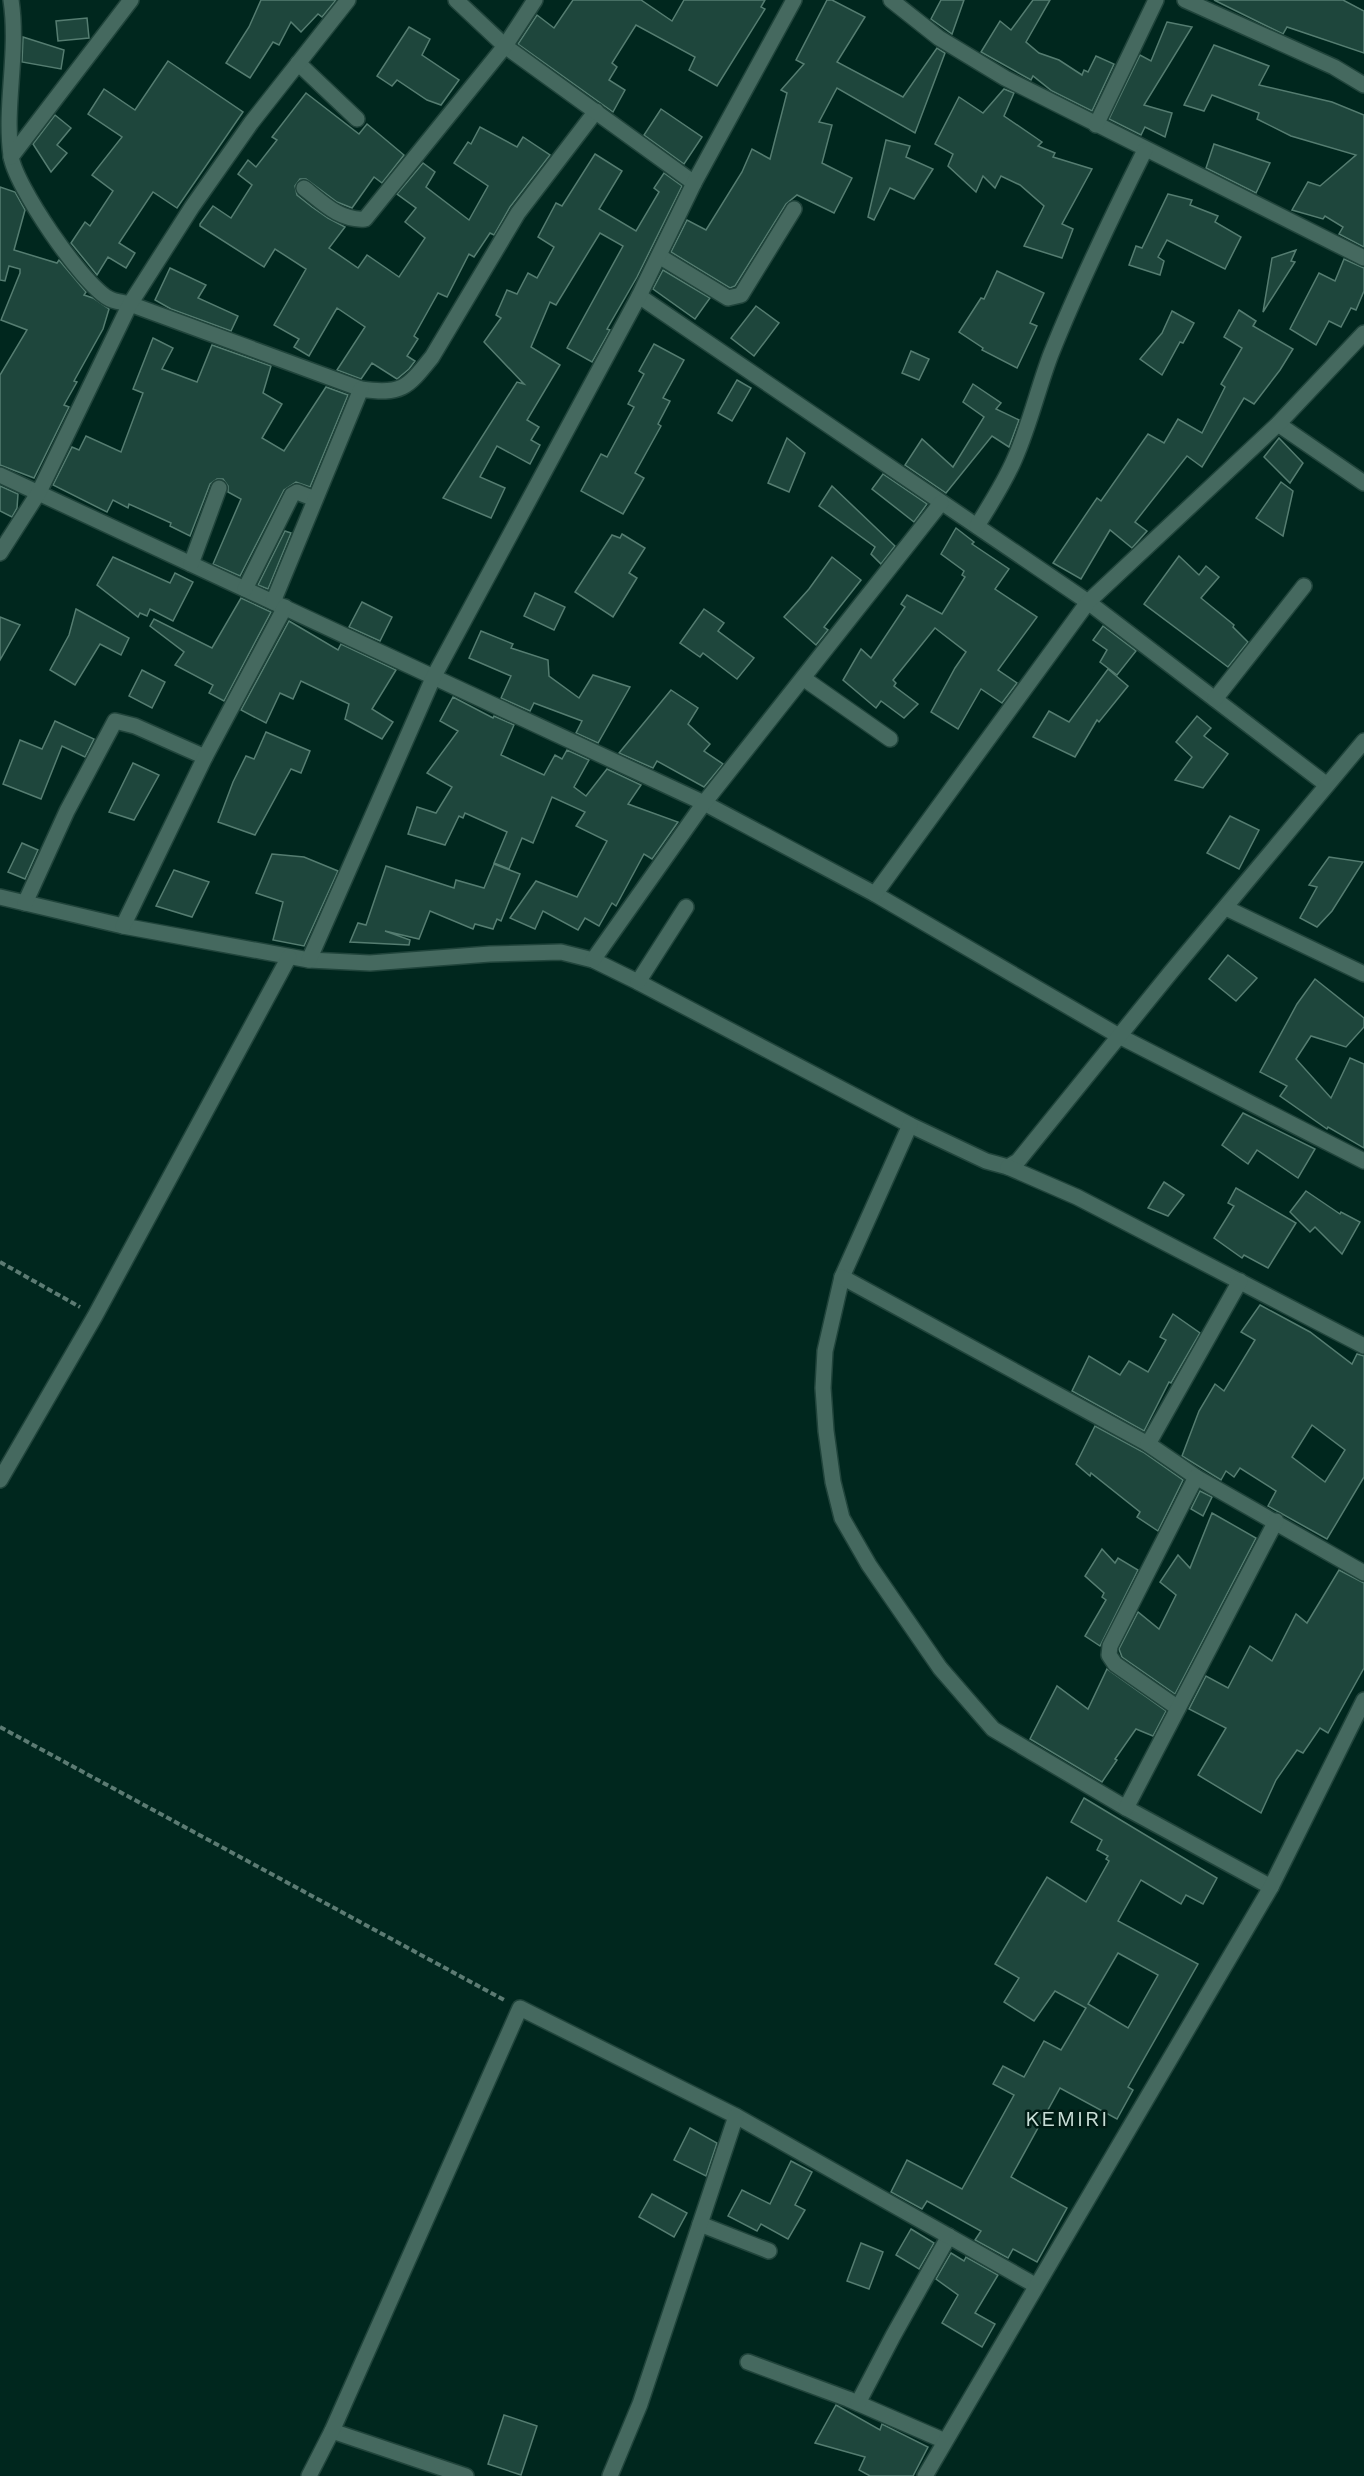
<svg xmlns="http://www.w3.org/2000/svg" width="1364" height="2476" font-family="'Work Sans',sans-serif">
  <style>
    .building { fill: #1e463c; stroke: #557d71; stroke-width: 1.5; fill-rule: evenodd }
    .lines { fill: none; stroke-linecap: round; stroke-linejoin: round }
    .minor-casing { stroke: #20443b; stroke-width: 18 }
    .path { stroke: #5c7b73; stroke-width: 4; stroke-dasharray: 6 3; stroke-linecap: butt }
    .minor { stroke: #45695f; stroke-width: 15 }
    .labels { text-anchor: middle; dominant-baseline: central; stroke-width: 5; stroke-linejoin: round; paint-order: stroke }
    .quarter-label { font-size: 22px; letter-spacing: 1.5px; fill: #c8ddd6; stroke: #001c15 }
  </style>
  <rect width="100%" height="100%" fill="#00271e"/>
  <!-- building -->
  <g class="building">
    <polygon points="261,0 336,0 322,17 318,14 301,32 291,22 279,45 273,42 250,78 226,63 249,27"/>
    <polygon points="573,0 641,0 672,21 684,0 765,0 761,7 765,9 717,86 689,70 695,57 636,25 612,63 617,67 609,80 625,90 613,112 518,44 537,15 554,28"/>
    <polygon points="827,0 832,0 865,17 837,62 903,97 937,48 945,53 915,133 837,88 819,122 832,125 822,163 852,178 834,213 797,195 786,204 735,286 730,288 671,252 687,220 706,230 742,172 752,149 770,159 787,93 781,90 804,64 796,60"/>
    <polygon points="941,0 964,0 952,34 931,19"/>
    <polygon points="1033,0 1050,0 1026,42 1039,53 1059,60 1082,75 1084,70 1088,72 1096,56 1114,64 1092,111 1052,91 1033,76 1031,80 981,52 1000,21 1011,30"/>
    <polygon points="1214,0 1343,0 1364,11 1364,53 1287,27 1283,34"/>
    <polygon points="87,18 89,38 58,41 56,21"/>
    <polygon points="1167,22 1192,27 1144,105 1172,113 1165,137 1145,127 1141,135 1109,119 1140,55 1151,61"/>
    <polygon points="409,27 430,39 422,55 459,80 441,105 427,100 397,80 392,86 377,76"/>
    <polygon points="23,37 64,50 61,69 22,62"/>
    <polygon points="1214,45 1269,66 1259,85 1332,102 1364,115 1364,247 1339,234 1343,227 1325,216 1323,219 1292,210 1308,182 1320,186 1356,155 1291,136 1257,119 1259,113 1212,95 1204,111 1184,105"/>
    <polygon points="168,61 243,112 177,208 153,192 119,243 135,253 126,268 108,257 97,275 71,243 85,222 90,226 113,191 92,175 122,137 88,114 104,89 135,110"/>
    <polygon points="1004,89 1014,93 1004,116 1042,142 1038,146 1055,153 1053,157 1092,169 1062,224 1073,229 1062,258 1024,246 1044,206 1020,185 1001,176 995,188 983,176 976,192 948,166 953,154 935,144 959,97 983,113"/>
    <polygon points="306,93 359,134 367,124 404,155 382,183 374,177 352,208 337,202 306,179 300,179 295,186 297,195 312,207 328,218 345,227 329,248 358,268 367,255 399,277 425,238 405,222 416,208 397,194 423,163 435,172 426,187 469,220 488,186 454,163 468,142 471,144 480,127 517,147 523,137 550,155 510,207 494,235 490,233 474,257 469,254 447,297 438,293 414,336 418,339 407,356 415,361 409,369 397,379 372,363 361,379 337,370 365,327 337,308 309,356 294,347 299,339 274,325 306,269 275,249 264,267 200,226 200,224 213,206 231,218 252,185 238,174 248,160 256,167 277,140 272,137"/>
    <polygon points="661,109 702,137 684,164 644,135"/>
    <polygon points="55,115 71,128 57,145 67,153 51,172 33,144"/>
    <polygon points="886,140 910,146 906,157 933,169 914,199 890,188 874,220 868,217"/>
    <polygon points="1214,144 1270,163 1256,193 1206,168"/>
    <polygon points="595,154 622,171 599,209 636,231 659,192 654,188 664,173 682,186 637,277 607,329 610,330 592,362 567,348 623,246 600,233 556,305 550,302 531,347 560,365 527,420 539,427 531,440 540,445 530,464 497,446 480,477 505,488 491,518 443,498 517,382 524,384 484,342 501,318 496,315 507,290 517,294 528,273 537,278 554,247 538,237 556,203 562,206"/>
    <polygon points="0,187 15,192 25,210 14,250 57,263 59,260 86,292 84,295 93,298 109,309 103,329 74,381 77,382 64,405 69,407 34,478 0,465 0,375 27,330 1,320 20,273 20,269 9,266 5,281 0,280"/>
    <polygon points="1168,194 1192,200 1190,205 1218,216 1215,222 1241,237 1225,269 1167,240 1158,257 1164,261 1160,275 1129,265 1136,246 1142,248"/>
    <polygon points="1296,250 1291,261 1295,262 1263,312 1272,258"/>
    <polygon points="1344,259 1364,268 1364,291 1356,310 1351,308 1341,327 1329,321 1316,345 1290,329 1319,273 1335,281"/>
    <polygon points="170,268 206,285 198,298 238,316 231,331 171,309 155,300"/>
    <polygon points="663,270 710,298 695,319 653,289"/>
    <polygon points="997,271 1044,293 1030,323 1037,326 1017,368 982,350 983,348 959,332 981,298 984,299"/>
    <polygon points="756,306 779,323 754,356 731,338"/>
    <polygon points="1239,310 1256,321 1253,326 1293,349 1280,370 1254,404 1244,398 1202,467 1187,456 1135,522 1147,531 1132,548 1110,530 1081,579 1053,563 1097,498 1101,501 1148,434 1164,443 1178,419 1202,433 1225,387 1221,384 1242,348 1224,337"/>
    <polygon points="1172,311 1194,323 1183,343 1180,342 1162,375 1140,359 1162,333"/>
    <polygon points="153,338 173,348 162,369 197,382 212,345 271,366 263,393 282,404 262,438 284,451 326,387 348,395 310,487 296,482 284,490 240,576 213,564 241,499 228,492 228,486 223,479 217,479 210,484 190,536 170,526 171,523 129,504 128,508 113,500 107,512 53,485 72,447 79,450 86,436 121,452 143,393 133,389"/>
    <polygon points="654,344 684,360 663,398 670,401 658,424 661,426 635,473 644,478 623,514 581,491 601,454 607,457 634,407 628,404 644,374 639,371"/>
    <polygon points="911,351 929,359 919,380 902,373"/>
    <polygon points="737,380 751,388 732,421 718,413"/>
    <polygon points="973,384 1001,403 996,409 1019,420 1009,447 992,436 946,493 905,465 922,439 953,467 984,417 963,402"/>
    <polygon points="787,438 805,453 789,492 768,483"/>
    <polygon points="1279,438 1303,463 1290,483 1264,457"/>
    <polygon points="883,474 927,504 914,522 872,489"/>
    <polygon points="1281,482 1293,491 1283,536 1256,518"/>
    <polygon points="0,486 18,494 17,508 12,517 0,511"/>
    <polygon points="832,486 895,546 881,564 871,554 875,547 819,506"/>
    <polygon points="956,528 974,542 972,544 1009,569 995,589 1037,617 998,670 1017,683 1002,703 981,689 958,729 931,712 955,668 966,652 935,628 893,680 896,683 894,686 918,704 904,718 881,701 876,708 843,680 861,649 871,658 905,607 901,604 907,595 942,614 965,577 962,575 964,571 941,554"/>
    <polygon points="285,531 291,533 268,589 258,585"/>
    <polygon points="622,534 645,548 629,573 637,578 613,617 575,592 612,535 620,538"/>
    <polygon points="1179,556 1199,575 1206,566 1219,577 1201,598 1234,625 1233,627 1248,642 1228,667 1144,604"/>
    <polygon points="113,557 170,583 175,573 193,582 173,621 150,609 147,616 140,613 138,617 97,585"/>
    <polygon points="832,557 861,580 824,627 828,630 816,645 784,617 809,589"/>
    <polygon points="535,593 565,607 554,630 524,616"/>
    <polygon points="241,598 271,612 224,701 209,693 213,685 175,665 184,652 150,626 154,619 212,648"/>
    <polygon points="362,602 392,617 380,641 349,627"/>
    <polygon points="76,609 129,638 121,655 100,644 75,685 50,670 69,635"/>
    <polygon points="704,609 724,623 718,631 754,658 737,679 703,653 700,657 680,643"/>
    <polygon points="0,617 20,625 0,660"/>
    <polygon points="289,621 338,650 341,644 396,670 372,709 393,722 382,739 345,719 349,704 301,681 293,699 280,693 266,723 241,710"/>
    <polygon points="1103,626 1136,651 1117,675 1100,662 1107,650 1093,640"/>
    <polygon points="481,631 513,644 511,648 548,660 549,676 579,698 593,675 630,687 598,743 576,733 582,721 534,703 530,711 501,698 511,676 469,658"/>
    <polygon points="1108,669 1128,686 1099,722 1097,720 1075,757 1033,737 1049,711 1069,722"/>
    <polygon points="142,670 165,682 152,708 129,696"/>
    <polygon points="671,690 698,708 688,724 710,744 704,751 723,764 704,787 657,761 653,768 619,753"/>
    <polygon points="453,697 493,718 494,716 514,725 501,755 544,775 555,755 562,759 567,750 589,760 574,787 586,796 607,769 641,785 628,804 678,822 652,859 644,854 616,906 612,903 599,926 585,918 578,930 543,911 535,929 510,918 536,881 577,897 607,841 576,826 585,812 552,797 533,843 522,838 509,869 494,863 507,832 465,813 463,818 459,816 445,845 408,834 417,807 436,813 452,787 427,773 458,731 440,721"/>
    <polygon points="1197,716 1211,728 1204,736 1228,754 1203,788 1175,780 1192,757 1176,742"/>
    <polygon points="55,721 94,739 85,757 62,746 41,799 3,784 20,740 42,749"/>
    <polygon points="266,732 310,751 301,773 291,769 255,835 218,822 233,782 246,756 254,759"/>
    <polygon points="133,763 159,775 134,820 109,812"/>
    <polygon points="1230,816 1259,830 1239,869 1207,853"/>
    <polygon points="22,843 38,850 25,879 8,872"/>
    <polygon points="272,854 304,857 338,871 304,946 273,940 283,902 256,893"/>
    <polygon points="1329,857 1363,862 1332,911 1317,927 1300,918 1317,887 1309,885"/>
    <polygon points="494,864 520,874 501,921 497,919 493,929 475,924 473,929 430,911 419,939 385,931 410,940 409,945 350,942 358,923 366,925 386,866 454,888 456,880 484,888"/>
    <polygon points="174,870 209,882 192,917 156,906"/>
    <polygon points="1228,955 1257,978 1236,1001 1209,979"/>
    <polygon points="1315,979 1364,1018 1364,1027 1346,1047 1311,1036 1296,1059 1331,1098 1350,1058 1364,1064 1364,1148 1328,1127 1327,1129 1280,1096 1287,1086 1260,1072 1297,1004"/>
    <polygon points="1243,1113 1315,1149 1298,1178 1257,1150 1248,1164 1222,1145"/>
    <polygon points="1164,1182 1184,1195 1168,1216 1148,1208"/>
    <polygon points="1236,1188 1296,1223 1268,1268 1244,1255 1242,1258 1214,1238 1234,1206 1228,1203"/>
    <polygon points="1306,1191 1340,1214 1341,1212 1360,1222 1342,1254 1315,1227 1310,1232 1290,1212"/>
    <path d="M1260,1305L1310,1332L1352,1364L1357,1354L1364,1356V1477L1327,1539L1268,1506L1276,1491L1240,1468L1234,1477L1226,1471L1221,1480L1182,1456L1199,1411L1215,1384L1224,1391L1255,1340L1241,1332ZM1312,1425L1345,1450L1325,1482L1292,1457Z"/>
    <polygon points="1173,1314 1200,1333 1171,1383 1169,1382 1144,1431 1072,1391 1089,1356 1120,1375 1129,1361 1148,1372 1166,1340 1160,1337"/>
    <polygon points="1095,1426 1143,1452 1183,1480 1158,1531 1137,1517 1140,1512 1091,1473 1090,1476 1076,1464"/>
    <polygon points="1200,1491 1212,1497 1203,1516 1191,1509"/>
    <polygon points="1212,1513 1256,1538 1175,1694 1122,1657 1119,1649 1138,1612 1159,1629 1176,1595 1160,1582 1178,1555 1190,1568"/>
    <polygon points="1102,1549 1115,1563 1118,1558 1138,1570 1100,1646 1085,1636 1106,1600 1102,1597 1104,1593 1085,1576"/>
    <polygon points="1339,1570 1364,1583 1364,1668 1328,1733 1320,1728 1303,1753 1297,1750 1276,1780 1261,1813 1198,1775 1226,1728 1189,1709 1206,1676 1228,1688 1250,1646 1272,1661 1296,1614 1307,1623"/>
    <polygon points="1107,1669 1166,1711 1153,1736 1136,1729 1115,1759 1117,1760 1102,1782 1030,1739 1057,1686 1088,1709"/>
    <path d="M1084,1798L1217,1878L1203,1904L1186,1895L1181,1904L1141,1880L1118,1921L1198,1964L1128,2087L1133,2090L1117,2119L1060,2088L1011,2177L1067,2208L1037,2262L1013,2249L1008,2258L975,2240L981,2231L927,2201L922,2209L891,2192L907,2160L962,2189L1014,2095L993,2084L1003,2066L1024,2077L1044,2041L1061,2050L1086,2008L1055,1991L1034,2021L1004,2002L1019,1978L995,1964L1047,1877L1086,1902L1109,1861L1106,1859L1108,1856L1097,1850L1102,1840L1071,1822ZM1118,1953L1158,1975L1128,2028L1088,2004Z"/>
    <polygon points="690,2128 717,2143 706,2176 674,2160"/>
    <polygon points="791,2161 812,2172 795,2205 805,2210 788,2239 761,2224 757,2231 728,2216 742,2190 770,2204"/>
    <polygon points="652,2194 687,2213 674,2237 639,2217"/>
    <polygon points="911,2229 934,2243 919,2269 896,2255"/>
    <polygon points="861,2243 883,2252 869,2289 847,2281"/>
    <polygon points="951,2253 964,2261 966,2257 998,2275 975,2313 995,2324 982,2347 942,2323 958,2295 936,2279"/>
    <polygon points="836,2405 880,2430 882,2424 928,2447 913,2476 870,2476 859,2470 865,2457 815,2443"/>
    <polygon points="504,2415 537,2426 521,2475 488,2464"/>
  </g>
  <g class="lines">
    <!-- minor casing -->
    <g class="minor-casing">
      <g id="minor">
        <path d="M11,0C19,54 4,104 11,156C15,186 81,282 108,298C114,302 123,302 130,304L361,389C402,395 407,388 432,357L518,213L596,111"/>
        <polyline points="456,0 505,46 694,183"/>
        <polyline points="891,0 939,38 1005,78 1364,258"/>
        <polyline points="1185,0 1334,67 1364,85"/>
        <polyline points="298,63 357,119"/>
        <polyline points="1096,125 1156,0"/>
        <polyline points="11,157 131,0"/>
        <path d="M304,188C323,203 340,221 365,219L505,46L535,0"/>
        <polyline points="659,256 728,298 741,295 794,209"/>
        <polyline points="639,296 1088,602 1327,785"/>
        <polyline points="1278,424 1364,483"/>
        <polyline points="0,475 704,803 875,894 1119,1036 1364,1161"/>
        <path d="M977,526C991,503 1005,482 1015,458C1030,424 1038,388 1051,354C1079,284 1112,216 1145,150"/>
        <polyline points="0,553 39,492 130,304 192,207 251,123 348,0"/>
        <polyline points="191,564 219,488"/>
        <polyline points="245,589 292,495 297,492 315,499"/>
        <polyline points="273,602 361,389"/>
        <polyline points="803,678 890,739"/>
        <polyline points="1215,699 1304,586"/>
        <polyline points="875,894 1088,602 1278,424 1364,333"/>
        <polyline points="0,897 123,926 309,960 370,963 490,954 561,952 593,960 638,982 910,1125 986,1161 1008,1167 1018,1161 1171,972 1364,741"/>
        <polyline points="25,903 67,811 115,721 135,726 205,757"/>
        <polyline points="1226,908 1364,974"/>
        <polyline points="123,926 205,757 285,607"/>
        <polyline points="309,960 434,676 639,296 694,183 794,0"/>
        <polyline points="593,960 704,803 941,503"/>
        <polyline points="638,982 686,907"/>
        <polyline points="910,1125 842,1277 825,1351 823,1388 826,1431 833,1482 842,1518 869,1565 940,1668 993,1729 1126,1808 1271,1887"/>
        <polyline points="1008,1167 1077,1197 1364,1346"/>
        <polyline points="842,1277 1148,1444 1196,1477 1364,1573"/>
        <polyline points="1148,1444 1240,1281"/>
        <polyline points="0,1480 95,1316 289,957"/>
        <polyline points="1178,1708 1115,1664 1109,1655 1110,1646 1196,1477"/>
        <polyline points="1126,1808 1276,1521"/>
        <polyline points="700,2224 769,2251"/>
        <polyline points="748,2362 848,2399 945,2441"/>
        <polyline points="858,2403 893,2336 949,2236"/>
        <polyline points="332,2431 466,2476"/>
        <polyline points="309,2476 332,2431 520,2008 736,2116 1035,2285"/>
        <polyline points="610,2476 640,2404 736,2116"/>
        <polyline points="925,2476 1271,1887 1364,1700"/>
      </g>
    </g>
    <!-- path -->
    <g class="path">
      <polyline points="0,1262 80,1307"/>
      <polyline points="0,1727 506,2001"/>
    </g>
    <!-- minor -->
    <use href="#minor" class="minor"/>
  </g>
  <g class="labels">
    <!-- quarter labels -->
    <g class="quarter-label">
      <text x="1067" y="2118">KEMIRI</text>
    </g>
  </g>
</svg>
